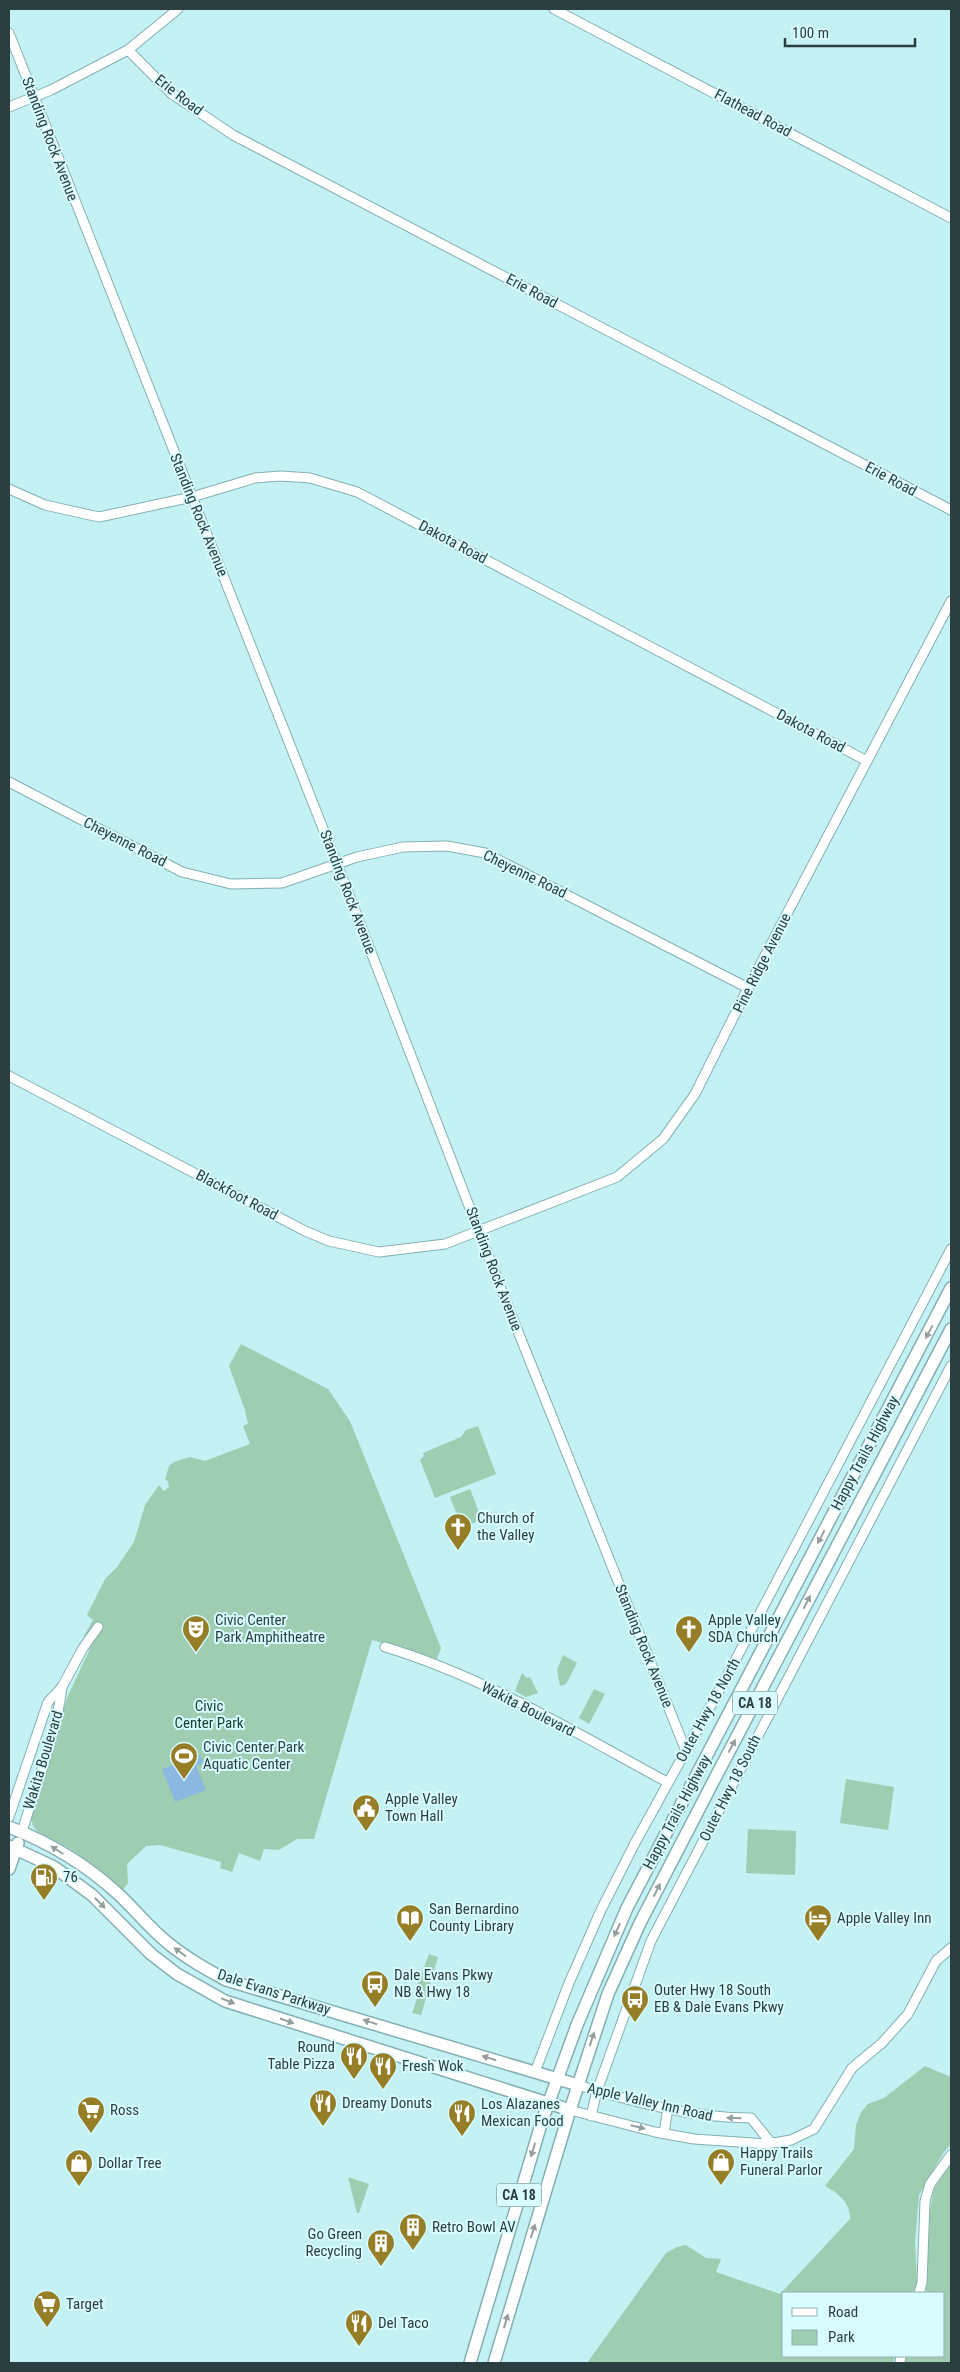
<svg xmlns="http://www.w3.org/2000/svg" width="960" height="2372" font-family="'Roboto Condensed',sans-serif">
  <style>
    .green { fill: #9fcdb2 }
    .water { fill: #8ab8e0 }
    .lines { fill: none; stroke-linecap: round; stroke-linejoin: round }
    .minor-casing { stroke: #84b0b3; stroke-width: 11 }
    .major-casing { stroke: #84b0b3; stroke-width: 14 }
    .minor { stroke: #fff; stroke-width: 9 }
    .major { stroke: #fff; stroke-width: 11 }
    .oneway { fill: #969fa0 }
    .labels { text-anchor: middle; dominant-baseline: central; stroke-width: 4; stroke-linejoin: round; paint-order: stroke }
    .shield { fill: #d8fcff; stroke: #607879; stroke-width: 1 }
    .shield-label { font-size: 14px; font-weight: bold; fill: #2c3f40 }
    .street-label { font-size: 15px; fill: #2c3f40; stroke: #d8fcff }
    .poi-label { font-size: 15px; fill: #2c3f40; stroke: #d8fcff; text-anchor: start }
    .park-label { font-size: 15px; fill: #16432d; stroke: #d8fcff }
  </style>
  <rect width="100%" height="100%" fill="#c3f1f4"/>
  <!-- green -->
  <g class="green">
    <polygon points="241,1344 328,1389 350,1421 441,1648 437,1659 372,1640 314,1839 297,1839 279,1850 264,1849 260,1861 239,1853 232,1872 220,1868 221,1862 160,1845 146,1846 127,1864 128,1883 123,1890 98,1868 69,1848 37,1831 33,1826 31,1818 67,1698 93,1642 84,1636 93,1620 87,1615 105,1579 117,1567 134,1542 145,1505 159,1485 164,1491 169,1487 168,1481 165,1480 169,1466 174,1462 190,1457 205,1461 250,1444 243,1426 248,1424 245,1410 229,1366"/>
    <polygon points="478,1426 496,1474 435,1498 420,1460 424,1456 423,1453 461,1437 466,1430"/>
    <polygon points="470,1489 482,1520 465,1526 461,1516 458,1517 450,1497"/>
    <polygon points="563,1655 577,1663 566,1684 560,1686 557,1670"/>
    <polygon points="522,1673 527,1678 530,1677 538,1693 526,1697 515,1691"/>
    <polygon points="594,1689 605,1694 589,1724 579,1718"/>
    <polygon points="846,1779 894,1787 888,1830 840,1823"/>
    <polygon points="748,1829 796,1831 795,1875 746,1873"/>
    <polygon points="429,1954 438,1957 421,2015 412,2013 418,1996 414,1994"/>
    <path d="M925,2066L951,2077V2144L944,2152L919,2195L915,2242L917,2282L913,2293H784V2356H895L893,2363H587L666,2253L677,2247L686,2245L706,2258L721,2259L716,2272L780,2294L850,2219C851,2203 838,2193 825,2186L854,2149L856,2125L861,2112L868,2104L884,2098Z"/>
    <polygon points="951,2163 951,2363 905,2363 906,2356 944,2356 944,2293 926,2293 930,2210 934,2189"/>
    <polygon points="348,2177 369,2184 359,2213 357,2213"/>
  </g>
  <!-- water -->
  <polygon class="water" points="200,1755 203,1763 196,1766 206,1790 175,1802 162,1769"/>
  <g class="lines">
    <!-- minor casing -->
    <g class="minor-casing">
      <g id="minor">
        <polyline points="554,9 951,218"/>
        <polyline points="9,33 337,864 505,1299 686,1751"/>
        <polyline points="128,50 172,94 233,135 951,510"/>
        <polyline points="9,107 51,90 128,50 178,9"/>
        <polyline points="9,489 45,505 99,517 192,497 255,478 281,476 310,478 357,492 867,761"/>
        <polyline points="9,782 182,872 231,884 282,883 357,857 403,847 447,846 485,853 748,988"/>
        <polyline points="9,1076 305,1231 329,1241 379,1252 445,1244 617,1177 663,1139 695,1094 748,988 951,601"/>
        <path d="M385,1647C485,1677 576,1733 667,1782"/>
        <polyline points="9,1817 48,1702 62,1687 83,1648 98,1627"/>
        <path d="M22,1832C36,1784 56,1737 62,1687"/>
        <polyline points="535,2072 569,1983 601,1910 635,1843 726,1678 951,1249"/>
        <path d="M578,2085C634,2102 692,2118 751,2118L771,2143"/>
        <polyline points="570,2110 655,2132 694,2139 767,2144 791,2140 814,2129 852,2068 882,2043 908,2014 936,1961 951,1948"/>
        <polyline points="591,2116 597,2091 651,1941 951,1366"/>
        <polyline points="664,2133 668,2108"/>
        <polyline points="919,2293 922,2283 925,2201 930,2184 951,2155"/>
        <polyline points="900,2363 901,2356"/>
      </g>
    </g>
    <!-- major casing -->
    <g class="major-casing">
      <g id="major">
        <path d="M9,1827C48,1842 85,1864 116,1892C134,1908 149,1928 168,1943C186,1958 206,1969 226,1980L578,2085"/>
        <polyline points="9,1846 54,1867 92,1895 151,1954 177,1974 225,2001 570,2110"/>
        <polyline points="9,1869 18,1843"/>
        <polyline points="470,2363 542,2121 577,2025 627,1908 951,1288"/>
        <polyline points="494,2363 570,2110 608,1994 640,1923 712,1784 951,1329"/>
      </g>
    </g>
    <!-- minor -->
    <use href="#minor" class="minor"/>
    <!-- major -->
    <use href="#major" class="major"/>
  </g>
  <!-- one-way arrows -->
  <defs><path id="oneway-solid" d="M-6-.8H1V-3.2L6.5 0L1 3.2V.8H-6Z" transform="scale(1.25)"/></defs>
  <g class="oneway">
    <use href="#oneway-solid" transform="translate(929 1332) rotate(118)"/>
    <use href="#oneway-solid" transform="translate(821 1537) rotate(118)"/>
    <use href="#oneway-solid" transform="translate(807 1602) rotate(-63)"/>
    <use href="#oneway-solid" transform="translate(732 1746) rotate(-62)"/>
    <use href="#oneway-solid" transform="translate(57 1850) rotate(-148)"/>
    <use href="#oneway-solid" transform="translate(657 1890) rotate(-63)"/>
    <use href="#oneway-solid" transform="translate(100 1903) rotate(45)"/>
    <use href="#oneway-solid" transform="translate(617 1930) rotate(114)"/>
    <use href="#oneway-solid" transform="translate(180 1952) rotate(-144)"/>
    <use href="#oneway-solid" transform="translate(228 2001) rotate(22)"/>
    <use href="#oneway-solid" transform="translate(287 2021) rotate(19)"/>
    <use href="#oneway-solid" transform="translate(370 2022) rotate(-163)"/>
    <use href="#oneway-solid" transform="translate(592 2039) rotate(-72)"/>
    <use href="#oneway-solid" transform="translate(489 2058) rotate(-163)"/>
    <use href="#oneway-solid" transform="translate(734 2118) rotate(-179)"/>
    <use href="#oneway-solid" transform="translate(638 2127) rotate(14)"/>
    <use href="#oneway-solid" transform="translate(533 2150) rotate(107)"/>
    <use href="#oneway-solid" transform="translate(533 2231) rotate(-73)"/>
    <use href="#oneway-solid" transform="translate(506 2321) rotate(-74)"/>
  </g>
  <!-- icons -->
  <defs>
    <g id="church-pin" transform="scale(1.4375)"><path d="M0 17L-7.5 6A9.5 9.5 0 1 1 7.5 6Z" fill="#957e25" stroke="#d8fcff"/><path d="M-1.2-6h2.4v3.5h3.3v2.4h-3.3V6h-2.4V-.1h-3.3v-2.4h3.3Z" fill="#fff"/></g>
    <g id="theatre-pin" transform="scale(1.4375)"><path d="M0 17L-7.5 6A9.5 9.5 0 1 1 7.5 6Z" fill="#957e25" stroke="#d8fcff"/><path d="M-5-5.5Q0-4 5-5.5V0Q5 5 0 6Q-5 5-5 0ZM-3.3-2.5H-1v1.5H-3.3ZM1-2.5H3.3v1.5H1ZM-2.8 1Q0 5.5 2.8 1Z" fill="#fff"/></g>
    <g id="stadium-pin" transform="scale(1.4375)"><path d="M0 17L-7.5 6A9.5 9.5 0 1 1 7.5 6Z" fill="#957e25" stroke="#d8fcff"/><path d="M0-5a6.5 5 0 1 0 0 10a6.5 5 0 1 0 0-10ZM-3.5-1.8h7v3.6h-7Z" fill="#fff"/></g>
    <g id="civic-pin" transform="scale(1.4375)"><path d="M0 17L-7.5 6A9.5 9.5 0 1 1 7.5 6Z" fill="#957e25" stroke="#d8fcff"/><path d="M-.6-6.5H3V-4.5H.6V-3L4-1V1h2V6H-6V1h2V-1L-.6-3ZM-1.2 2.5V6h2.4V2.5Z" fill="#fff"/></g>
    <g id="fuel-pin" transform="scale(1.4375)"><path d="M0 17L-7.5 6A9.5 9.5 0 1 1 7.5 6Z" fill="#957e25" stroke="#d8fcff"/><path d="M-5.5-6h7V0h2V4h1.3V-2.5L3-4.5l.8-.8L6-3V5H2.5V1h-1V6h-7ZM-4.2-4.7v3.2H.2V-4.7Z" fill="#fff"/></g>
    <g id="library-pin" transform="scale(1.4375)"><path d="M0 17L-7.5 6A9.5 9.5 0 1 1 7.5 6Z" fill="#957e25" stroke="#d8fcff"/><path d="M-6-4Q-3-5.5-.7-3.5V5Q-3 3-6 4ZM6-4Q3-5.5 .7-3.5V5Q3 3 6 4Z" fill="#fff"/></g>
    <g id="hotel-pin" transform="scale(1.4375)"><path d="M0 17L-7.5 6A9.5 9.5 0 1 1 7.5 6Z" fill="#957e25" stroke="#d8fcff"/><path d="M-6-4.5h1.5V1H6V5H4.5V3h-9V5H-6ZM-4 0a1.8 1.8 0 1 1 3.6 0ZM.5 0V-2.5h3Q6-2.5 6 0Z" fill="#fff"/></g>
    <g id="bus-pin" transform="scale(1.4375)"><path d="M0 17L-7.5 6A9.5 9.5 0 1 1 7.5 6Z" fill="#957e25" stroke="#d8fcff"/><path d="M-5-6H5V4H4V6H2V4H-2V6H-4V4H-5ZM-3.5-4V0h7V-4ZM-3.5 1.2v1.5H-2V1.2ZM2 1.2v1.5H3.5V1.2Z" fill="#fff"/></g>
    <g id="restaurant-pin" transform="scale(1.4375)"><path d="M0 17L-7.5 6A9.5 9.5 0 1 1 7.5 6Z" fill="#957e25" stroke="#d8fcff"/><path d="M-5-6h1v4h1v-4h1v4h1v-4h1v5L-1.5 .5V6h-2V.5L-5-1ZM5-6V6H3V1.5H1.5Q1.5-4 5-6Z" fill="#fff"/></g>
    <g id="supermarket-pin" transform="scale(1.4375)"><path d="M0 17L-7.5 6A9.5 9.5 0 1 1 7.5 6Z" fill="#957e25" stroke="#d8fcff"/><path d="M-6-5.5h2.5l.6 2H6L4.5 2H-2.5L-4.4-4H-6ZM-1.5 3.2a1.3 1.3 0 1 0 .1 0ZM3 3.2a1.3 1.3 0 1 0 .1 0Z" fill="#fff"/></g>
    <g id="shop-pin" transform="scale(1.4375)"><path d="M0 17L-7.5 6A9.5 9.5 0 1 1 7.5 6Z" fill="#957e25" stroke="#d8fcff"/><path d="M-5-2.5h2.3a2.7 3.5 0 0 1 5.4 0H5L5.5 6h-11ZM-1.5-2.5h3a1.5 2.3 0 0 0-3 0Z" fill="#fff"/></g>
    <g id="building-pin" transform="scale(1.4375)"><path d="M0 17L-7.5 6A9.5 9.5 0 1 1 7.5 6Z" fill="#957e25" stroke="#d8fcff"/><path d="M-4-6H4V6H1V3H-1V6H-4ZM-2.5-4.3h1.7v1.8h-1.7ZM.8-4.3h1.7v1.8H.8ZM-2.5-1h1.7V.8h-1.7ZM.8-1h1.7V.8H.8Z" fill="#fff"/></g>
  </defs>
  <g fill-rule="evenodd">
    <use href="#church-pin" x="458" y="1527"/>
    <use href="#theatre-pin" x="196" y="1629"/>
    <use href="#church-pin" x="689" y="1629"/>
    <use href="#stadium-pin" x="184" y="1756"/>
    <use href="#civic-pin" x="366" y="1808"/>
    <use href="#fuel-pin" x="44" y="1877"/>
    <use href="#library-pin" x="410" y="1918"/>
    <use href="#hotel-pin" x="818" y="1918"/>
    <use href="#bus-pin" x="375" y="1984"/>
    <use href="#bus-pin" x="635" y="1999"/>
    <use href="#restaurant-pin" x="354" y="2056"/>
    <use href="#restaurant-pin" x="383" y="2066"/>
    <use href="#restaurant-pin" x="323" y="2103"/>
    <use href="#supermarket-pin" x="91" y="2110"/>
    <use href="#restaurant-pin" x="462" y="2113"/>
    <use href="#shop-pin" x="721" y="2162"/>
    <use href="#shop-pin" x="79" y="2163"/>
    <use href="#building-pin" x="413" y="2227"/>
    <use href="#building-pin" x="381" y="2243"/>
    <use href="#supermarket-pin" x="47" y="2304"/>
    <use href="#restaurant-pin" x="359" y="2323"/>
  </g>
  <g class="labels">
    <!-- shield labels -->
    <g class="shield">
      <rect x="732.5" y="1691.5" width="45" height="23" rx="4"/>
      <rect x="496.5" y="2183.5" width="45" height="23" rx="4"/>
    </g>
    <g class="shield-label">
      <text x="755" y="1703">CA 18</text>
      <text x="519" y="2195">CA 18</text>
    </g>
    <!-- street labels -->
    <g class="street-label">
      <text transform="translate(179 95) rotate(38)">Erie Road</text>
      <text transform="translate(753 113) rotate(28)">Flathead Road</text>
      <text transform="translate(50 139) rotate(69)">Standing Rock Avenue</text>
      <text transform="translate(532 291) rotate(28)">Erie Road</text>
      <text transform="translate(891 479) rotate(28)">Erie Road</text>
      <text transform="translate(199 515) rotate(68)">Standing Rock Avenue</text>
      <text transform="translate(453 542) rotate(28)">Dakota Road</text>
      <text transform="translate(811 731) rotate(28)">Dakota Road</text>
      <text transform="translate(125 842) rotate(27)">Cheyenne Road</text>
      <text transform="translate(525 874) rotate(26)">Cheyenne Road</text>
      <text transform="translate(348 892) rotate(69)">Standing Rock Avenue</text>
      <text transform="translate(762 963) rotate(-63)">Pine Ridge Avenue</text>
      <text transform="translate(237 1195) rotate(28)">Blackfoot Road</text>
      <text transform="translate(494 1269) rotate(69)">Standing Rock Avenue</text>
      <text transform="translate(865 1453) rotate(-62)">Happy Trails Highway</text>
      <text transform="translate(644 1646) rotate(68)">Standing Rock Avenue</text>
      <text transform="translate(528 1709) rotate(27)">Wakita Boulevard</text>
      <text transform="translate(708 1710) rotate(-61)">Outer Hwy 18 North</text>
      <text transform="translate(43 1760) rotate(-73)">Wakita Boulevard</text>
      <text transform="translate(730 1788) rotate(-63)">Outer Hwy 18 South</text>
      <text transform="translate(677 1812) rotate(-62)">Happy Trails Highway</text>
      <text transform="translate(274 1992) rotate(18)">Dale Evans Parkway</text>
      <text transform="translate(650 2102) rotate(13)">Apple Valley Inn Road</text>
    </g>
    <!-- poi labels -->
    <g class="poi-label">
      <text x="477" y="1518">Church of<tspan x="477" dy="17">the Valley</tspan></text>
      <text x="215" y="1620">Civic Center<tspan x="215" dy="17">Park Amphitheatre</tspan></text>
      <text x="708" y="1620">Apple Valley<tspan x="708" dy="17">SDA Church</tspan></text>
      <text x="203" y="1747">Civic Center Park<tspan x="203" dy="17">Aquatic Center</tspan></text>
      <text x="385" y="1799">Apple Valley<tspan x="385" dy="17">Town Hall</tspan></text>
      <text x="63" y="1877">76</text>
      <text x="429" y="1909">San Bernardino<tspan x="429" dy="17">County Library</tspan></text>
      <text x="837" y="1918">Apple Valley Inn</text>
      <text x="394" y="1975">Dale Evans Pkwy<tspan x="394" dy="17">NB &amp; Hwy 18</tspan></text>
      <text x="654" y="1990">Outer Hwy 18 South<tspan x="654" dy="17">EB &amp; Dale Evans Pkwy</tspan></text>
      <text x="335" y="2047" text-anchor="end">Round<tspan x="335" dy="17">Table Pizza</tspan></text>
      <text x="402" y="2066">Fresh Wok</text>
      <text x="342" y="2103">Dreamy Donuts</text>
      <text x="481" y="2104">Los Alazanes<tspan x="481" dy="17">Mexican Food</tspan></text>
      <text x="110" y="2110">Ross</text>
      <text x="740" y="2153">Happy Trails<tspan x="740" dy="17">Funeral Parlor</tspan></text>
      <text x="98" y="2163">Dollar Tree</text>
      <text x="432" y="2227">Retro Bowl AV</text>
      <text x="362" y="2234" text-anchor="end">Go Green<tspan x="362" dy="17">Recycling</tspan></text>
      <text x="66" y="2304">Target</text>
      <text x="378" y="2323">Del Taco</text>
    </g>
    <!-- park labels -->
    <g class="park-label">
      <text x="209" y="1706">Civic<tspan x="209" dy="17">Center Park</tspan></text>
    </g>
  </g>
  <!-- border -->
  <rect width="960" height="2372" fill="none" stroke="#2c3f40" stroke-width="20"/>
  <!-- legend -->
  <rect x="782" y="2292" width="162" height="65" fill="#d8fcff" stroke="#93b0b3"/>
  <rect x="792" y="2308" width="25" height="8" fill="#ffffff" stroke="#93b0b3"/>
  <text x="828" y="2317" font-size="15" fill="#2c3f40">Road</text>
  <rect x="792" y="2330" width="25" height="15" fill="#9fcdb2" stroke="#93b0b3"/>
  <text x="828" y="2342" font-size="15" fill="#2c3f40">Park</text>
  <!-- scale -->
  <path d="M785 38v8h130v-8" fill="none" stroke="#2c3f40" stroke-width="2.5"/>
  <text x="792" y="38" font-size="15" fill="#2c3f40" stroke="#d8fcff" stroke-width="4" paint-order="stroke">100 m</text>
</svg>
